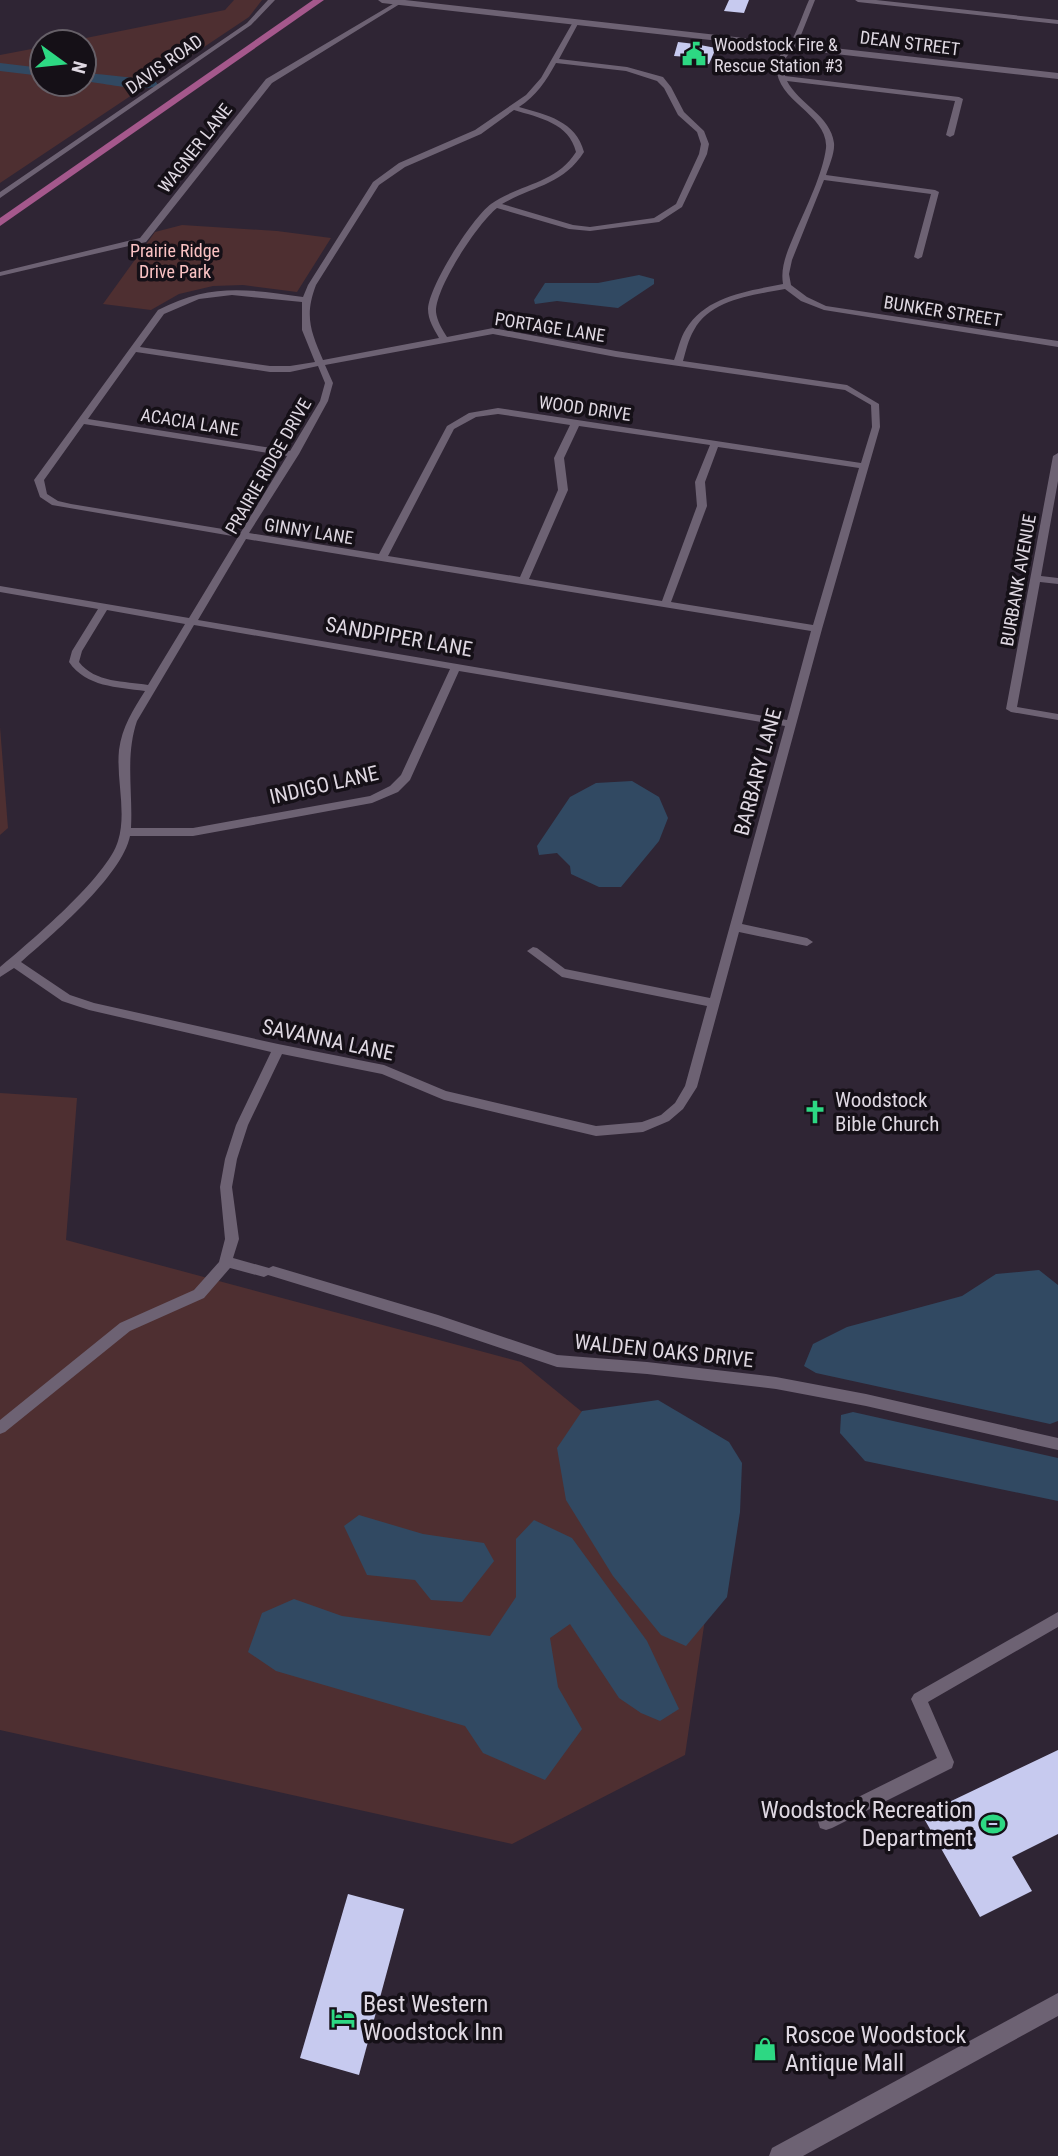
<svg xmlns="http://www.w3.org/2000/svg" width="1058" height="2156" font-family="'Roboto Condensed',sans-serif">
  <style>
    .green { fill: #4e2f31 }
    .water { fill: #314962 }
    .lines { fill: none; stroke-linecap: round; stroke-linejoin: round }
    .river { fill: #314962; fill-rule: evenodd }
    .building { fill: #c7caef }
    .street { fill: #6d6273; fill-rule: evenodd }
    .secondary { fill: #6d6273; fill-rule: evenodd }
    .primary { fill: #a5588c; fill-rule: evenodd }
    .labels { text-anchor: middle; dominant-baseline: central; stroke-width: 7; stroke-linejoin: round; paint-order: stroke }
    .far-street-label { font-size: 18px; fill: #dfd8e2; stroke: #151017 }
    .far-poi-label { font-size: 18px; fill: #dfd8e2; stroke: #151017; text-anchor: start }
    .far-park-label { font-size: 18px; fill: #fac2c3; stroke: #151017 }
    .street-label { font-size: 21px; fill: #dfd8e2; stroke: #151017 }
    .poi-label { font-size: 21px; fill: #dfd8e2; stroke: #151017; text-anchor: start }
    .near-poi-label { font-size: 24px; fill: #dfd8e2; stroke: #151017; text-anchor: start }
  </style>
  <rect width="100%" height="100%" fill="#2f2534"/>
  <g class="green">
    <path d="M234,0H262L249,17L0,183V55L42,47V84H84V42H66L225,10Z"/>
    <path d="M182,225L277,231L331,238L297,292L243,285L213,286L179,294L151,310L103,304L155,232Z"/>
    <path d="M0,727L8,828L0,835Z"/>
    <path d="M0,1093L77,1098L66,1240L521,1362L719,1524L685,1755L512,1844L0,1730Z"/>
  </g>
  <g class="water">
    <path d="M639,275L654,279V284L618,308L557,301L535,304L534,300L545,283H598Z"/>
    <path d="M632,781L659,797L668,818L659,841L621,887H599L571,874L570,866L557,853L539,855L537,846L570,797L596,783Z"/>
    <path d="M1039,1270L1058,1285V1421L1050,1424L816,1373L804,1366L813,1344L847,1327L962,1296L996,1274Z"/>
    <path d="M658,1400L729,1442L742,1463L740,1512L727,1597L686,1646L661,1635L613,1576L566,1500L557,1448L582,1411Z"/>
    <path d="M853,1412L1058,1458V1501L865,1461L840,1433L841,1415Z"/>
    <path d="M359,1515L423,1534L484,1543L494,1561L462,1602L431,1600L415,1580L367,1575L344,1526Z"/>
    <path d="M534,1520L572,1538L647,1641L679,1709L660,1721L641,1713L619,1698L570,1624L550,1638L558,1687L582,1729L545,1780L483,1753L465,1726L276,1671L248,1652L262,1613L294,1599L342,1616L490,1636L516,1597V1539Z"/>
  </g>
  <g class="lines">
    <g class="river">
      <path d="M0,63L42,68V76L0,71Z"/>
      <path d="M84,73C109,75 133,77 156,82L158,85C148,93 101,83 84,81Z"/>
    </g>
  </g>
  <g class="building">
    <path d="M729,0H749L744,13L724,11Z"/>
    <path d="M678,42L695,44L716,48L709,64L686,62L688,57L674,56Z"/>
    <path d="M1058,1750V1834L1012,1857L1032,1891L980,1917L922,1815Z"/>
    <path d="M348,1894L404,1909L359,2075L300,2058Z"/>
  </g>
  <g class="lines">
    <g class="street">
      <path d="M268,0H275L251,25L0,198V192L247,23Z"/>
      <path d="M809,0H815L799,40L785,59V76L959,97L963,99L954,135L950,137L946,135L955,101L787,81C798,103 831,116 834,143C835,153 829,166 826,175L935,190L939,192L922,257L918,259L914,257L931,194L824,180L792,260L789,274L791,285L807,297L826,306L1058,341V347L824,310L801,301L785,289C754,295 711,299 694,330C688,340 686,351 683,361L847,385L879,404L880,427L822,629L742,924L807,938L813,942L807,946L739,932L697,1087L683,1109L669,1121L643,1132L596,1136L444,1100L382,1074L282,1054L248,1125L237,1159L232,1187L239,1239L233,1258L269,1268L273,1266L438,1315L557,1355L647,1362L776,1377L866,1394L1058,1438V1450L866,1406L776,1389L647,1374L557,1367L438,1327L268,1275L264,1277L230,1268L204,1298L130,1331L5,1432L0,1434V1420L120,1323L194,1290L219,1262L225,1239L220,1187L225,1159L236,1125L271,1052L89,1010L62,1001L14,968L0,977V967C29,943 108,876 118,841C127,812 116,780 119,750C122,727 133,710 145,691C117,687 86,687 69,662L72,651L98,609L0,592V586L189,618L238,537L52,505L40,497L34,480L158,310C210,283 247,289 303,297L308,285L373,182L399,163L475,130L526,95L541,78L573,22L576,20L579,22L559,59L627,67L663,77L671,87L684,112L704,131L709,144L707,154L682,207L659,222L590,231L569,229L497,208C478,223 435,288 436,312C437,321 442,329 447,337L493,328L616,351L674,360C678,350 680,338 686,329C706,296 748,291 783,284C780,266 788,250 795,233C806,208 823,173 826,148C829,113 771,100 777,62C779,53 788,48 792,40C799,27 803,13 809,0ZM556,63L626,71L657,81L664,88L678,115L697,132L701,144L699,154L676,204L654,218L590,227L573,225L502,204C533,186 563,185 584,152C576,121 547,115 519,107C536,96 546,81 556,63ZM514,110C540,118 569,123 576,152C556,184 519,184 491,204C472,218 429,286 428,309C428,320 434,329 439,338L323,360C311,332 304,316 316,285L379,185L405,167L481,134ZM232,295L302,302V330L315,362L290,366H270L140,347L164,314L199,299ZM493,334L616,357L845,390L871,405L872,427L861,463L498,408L469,413L447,426L379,554L249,533L299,454L328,401L333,383L325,365ZM136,352L270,372H290L318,366L325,383L320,401L290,451L88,419ZM498,414L570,425L554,458L558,490L520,577L388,556L454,429L476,417ZM84,424L287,456L241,532L71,504L58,501L47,494L44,480ZM579,426L710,445L695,482L697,506L662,601L529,579L568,490L564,458ZM718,447L859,468L813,625L671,602L707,506L705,482ZM246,539L811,631L787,720L198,620ZM107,610L185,624L148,685C125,681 95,683 79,662L82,651ZM194,625L450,669L401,775L390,786L370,796L193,828H131C133,792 125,756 137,721ZM459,671L785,726L710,998L565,969L537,948L533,947L527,951L562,977L707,1006L685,1086L675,1103L661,1115L642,1122L596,1126L446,1091L384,1065L278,1044L94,1003L70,995L21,962C52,935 122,876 130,836H193L372,803L398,792L410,780Z"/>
      <path d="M855,0H876L1058,20V24L858,2Z"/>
      <path d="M398,1L403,2L272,83L146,242L0,276V272L140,238L266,79Z"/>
      <path d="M1058,453V481L1041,576L1058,578V584L1040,582L1017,707L1058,714V720L1011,712L1006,709L1053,456Z"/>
      <path d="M1058,1612V1627L928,1702L954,1762L952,1768L832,1828L826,1830L820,1828L818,1822L820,1816L937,1758L911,1699L914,1694Z"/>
    </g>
    <g class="secondary">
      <path d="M378,0H405L1058,73V79L382,3Z"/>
      <path d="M1058,1993V2016L803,2156H769L772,2148Z"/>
    </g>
    <path class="primary" d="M313,0H324L0,226V218Z"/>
  </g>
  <defs>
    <g id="civic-bare" transform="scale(1.89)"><path d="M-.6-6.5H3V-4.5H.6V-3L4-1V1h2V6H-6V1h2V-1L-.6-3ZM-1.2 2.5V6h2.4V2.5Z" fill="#2dd883" stroke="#151017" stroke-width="2.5" paint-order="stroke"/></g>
    <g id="church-bare" transform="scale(1.89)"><path d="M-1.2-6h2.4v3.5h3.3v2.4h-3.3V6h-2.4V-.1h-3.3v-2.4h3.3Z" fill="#2dd883" stroke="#151017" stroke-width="2.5" paint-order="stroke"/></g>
    <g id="stadium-bare" transform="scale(1.89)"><path d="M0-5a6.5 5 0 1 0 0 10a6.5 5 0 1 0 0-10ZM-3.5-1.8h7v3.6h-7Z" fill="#2dd883" stroke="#151017" stroke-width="2.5" paint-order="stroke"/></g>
    <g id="hotel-bare" transform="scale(1.89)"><path d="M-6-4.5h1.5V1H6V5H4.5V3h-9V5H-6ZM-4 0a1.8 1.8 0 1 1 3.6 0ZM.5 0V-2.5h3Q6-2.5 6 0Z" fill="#2dd883" stroke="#151017" stroke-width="2.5" paint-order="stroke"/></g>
    <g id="shop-bare" transform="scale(1.89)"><path d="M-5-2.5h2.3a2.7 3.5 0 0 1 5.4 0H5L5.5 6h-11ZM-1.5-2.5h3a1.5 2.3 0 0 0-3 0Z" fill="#2dd883" stroke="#151017" stroke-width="2.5" paint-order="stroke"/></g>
  </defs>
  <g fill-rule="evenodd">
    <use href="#civic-bare" x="694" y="54"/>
    <use href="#church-bare" x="815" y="1112"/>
    <use href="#stadium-bare" x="993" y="1824"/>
    <use href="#hotel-bare" x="343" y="2018"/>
    <use href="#shop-bare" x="765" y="2049"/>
  </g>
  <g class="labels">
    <g class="far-street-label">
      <text transform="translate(910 43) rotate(7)">DEAN STREET</text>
      <text transform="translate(164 64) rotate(-35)">DAVIS ROAD</text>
      <text transform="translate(195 148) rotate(-52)">WAGNER LANE</text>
      <text transform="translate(943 311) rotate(9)">BUNKER STREET</text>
      <text transform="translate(550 327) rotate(9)">PORTAGE LANE</text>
      <text transform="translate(585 408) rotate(8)">WOOD DRIVE</text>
      <text transform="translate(190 422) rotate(9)">ACACIA LANE</text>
      <text transform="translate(268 466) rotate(-60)">PRAIRIE RIDGE DRIVE</text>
      <text transform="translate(309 531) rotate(9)">GINNY LANE</text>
      <text transform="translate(1018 580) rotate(-80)">BURBANK AVENUE</text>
    </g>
    <g class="far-poi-label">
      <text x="714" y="44">Woodstock Fire &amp;<tspan x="714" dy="21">Rescue Station #3</tspan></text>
    </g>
    <g class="far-park-label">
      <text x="175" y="250">Prairie Ridge<tspan x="175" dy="21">Drive Park</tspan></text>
    </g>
    <g class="street-label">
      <text transform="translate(399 637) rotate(10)">SANDPIPER LANE</text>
      <text transform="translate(758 772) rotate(-75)">BARBARY LANE</text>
      <text transform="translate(324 785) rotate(-13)">INDIGO LANE</text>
      <text transform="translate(328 1040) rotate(12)">SAVANNA LANE</text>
      <text transform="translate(664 1351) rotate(6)">WALDEN OAKS DRIVE</text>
    </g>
    <g class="poi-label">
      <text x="835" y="1100">Woodstock<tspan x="835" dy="24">Bible Church</tspan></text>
    </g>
    <g class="near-poi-label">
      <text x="973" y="1810" text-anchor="end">Woodstock Recreation<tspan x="973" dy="28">Department</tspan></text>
      <text x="363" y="2004">Best Western<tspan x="363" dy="28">Woodstock Inn</tspan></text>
      <text x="785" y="2035">Roscoe Woodstock<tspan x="785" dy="28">Antique Mall</tspan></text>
    </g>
  </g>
  <g transform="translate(63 63) rotate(105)"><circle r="33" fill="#151017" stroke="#666068" stroke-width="2"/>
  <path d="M0-5L12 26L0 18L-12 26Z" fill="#2dd883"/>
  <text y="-10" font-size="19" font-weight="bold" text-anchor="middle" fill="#dfd8e2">N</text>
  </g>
</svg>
